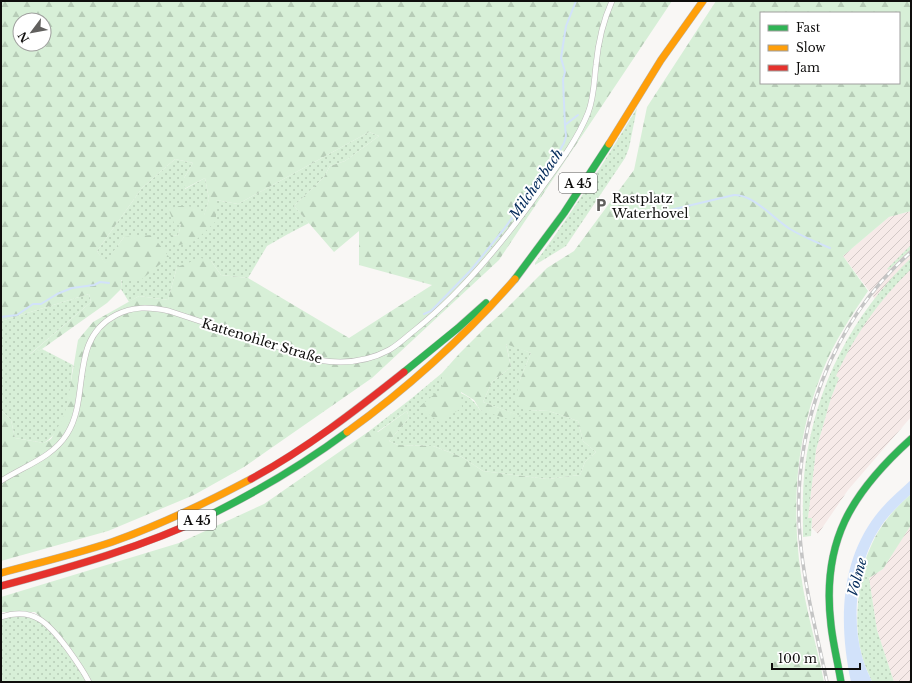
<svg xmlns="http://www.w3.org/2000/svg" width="912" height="683" font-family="'Libre Baskerville',serif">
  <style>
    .industrial { fill: url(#industrial-furrows) }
    .grass { fill: url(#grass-dots) }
    .forest { fill: url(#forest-firs); fill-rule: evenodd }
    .water { fill: #d2e2fa }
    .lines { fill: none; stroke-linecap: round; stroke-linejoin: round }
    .stream { stroke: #d2e2fa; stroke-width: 2 }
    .street-casing { stroke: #b9b7b6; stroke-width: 6 }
    .fast-casing { stroke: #b9b7b6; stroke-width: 8 }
    .slow-casing { stroke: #b9b7b6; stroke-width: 8 }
    .jam-casing { stroke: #b9b7b6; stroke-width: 8 }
    .street { stroke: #fefefe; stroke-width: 5 }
    .fast { stroke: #30b455; stroke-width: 7 }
    .slow { stroke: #ff9f0a; stroke-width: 7 }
    .jam { stroke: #e5322d; stroke-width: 7 }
    .rail-casing { stroke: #c5c5c5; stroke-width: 3.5 }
    .rail { stroke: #fff; stroke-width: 2; stroke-dasharray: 6; stroke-linecap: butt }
    .labels { text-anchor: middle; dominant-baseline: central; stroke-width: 4; stroke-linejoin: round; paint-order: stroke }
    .shield { fill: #fff; stroke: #575656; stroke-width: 1 }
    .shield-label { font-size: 12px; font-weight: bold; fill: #0f0e0d }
    .poi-label { font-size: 13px; fill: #0f0e0d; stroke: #fff; text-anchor: start }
    .street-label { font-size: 13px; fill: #0f0e0d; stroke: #fff }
    .water-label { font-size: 14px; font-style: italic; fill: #032a5a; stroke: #fff }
  </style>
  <defs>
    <pattern id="industrial-furrows" width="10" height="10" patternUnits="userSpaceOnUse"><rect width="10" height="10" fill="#f6eae8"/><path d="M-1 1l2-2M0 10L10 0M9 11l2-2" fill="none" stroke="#d2c8c6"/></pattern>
    <pattern id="grass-dots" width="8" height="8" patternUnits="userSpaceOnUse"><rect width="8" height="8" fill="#d7efd7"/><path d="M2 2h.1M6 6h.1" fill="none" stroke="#b7ccb7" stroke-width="1.8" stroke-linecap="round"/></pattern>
    <pattern id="forest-firs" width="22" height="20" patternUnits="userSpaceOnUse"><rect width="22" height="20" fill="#d7efd7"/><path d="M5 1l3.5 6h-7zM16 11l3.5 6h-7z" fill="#b7ccb7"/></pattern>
  </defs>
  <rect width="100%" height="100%" fill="#f9f7f5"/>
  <g class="industrial">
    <path d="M911,211V417L848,490L818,534L812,528V518H808L816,450L831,398L839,378L835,376L848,350L864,323L879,304L843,256L889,217Z"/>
    <path d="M910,525L911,682H894L877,630L869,578L883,569Z"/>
  </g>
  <g class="grass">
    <path d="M637,108L629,148L625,158L566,246L535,265V263C572,213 605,161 637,108Z"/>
    <path d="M369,132L379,136L345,161L330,166L324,177L294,206L309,223L288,234L267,246L248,278L221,275L211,261L177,267L168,300L139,296L129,302L121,289L124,237L105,264L97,251L142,188L175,159L193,163L184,178L185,189L205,178L209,199L204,216L181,224L178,236L171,235L195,241L216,200L238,204Z"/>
    <path d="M911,245V249L889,270L887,269Z"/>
    <path d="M911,258V269C879,301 855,334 836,376L839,378L831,398L816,450L808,518H812L811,536L803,537C803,514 802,490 805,467C816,385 852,315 911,258Z"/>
    <path d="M89,294L91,302L29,355L42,349L73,365C69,391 70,427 44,443L15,438L11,420L1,410V321Z"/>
    <path d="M506,343L531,353L519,382L529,410L549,411L578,421L583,441L596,452L585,462L580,475L547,479L483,471L462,457L433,446L398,445L389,441L409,418L407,411L377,432H368L412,398L442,373V388C460,392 470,394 480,410L520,416L483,402L492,382L511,367Z"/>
    <path d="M861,573L869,578L877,630L894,682H872C869,673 864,665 862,656C854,629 858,601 861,573Z"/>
    <path d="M24,613L51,628L89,682H1V617Z"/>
  </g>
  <g class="forest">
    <path d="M1,1H672L499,260L372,378L244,467L194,495L108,531L1,561V410L11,420L15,438L44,443L51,439L63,418L67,405L78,340L93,322L139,296L168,300L177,267L201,258L211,261L221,275L248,278L349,338L432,285L359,265V231L334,252L294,206L324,177L330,166L345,161L379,136L369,132L238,204L216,200V221L195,241L176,246L170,235L178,236L181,224L174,223L168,208L180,206L196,207L204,215L209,199L205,178L184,189V178L193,163L175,159L142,188L97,251L105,263L124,237L152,235L169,257L142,279L121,280V289L107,303L42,349L27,357L91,302L89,294L1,321ZM20,20H44V44H20Z"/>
    <path d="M716,1H911V211L889,217L843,256L868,291C851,316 834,342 823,370C796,435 791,506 801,575C806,611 817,646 824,682H90L82,667L60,635L35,612H1V597L179,543L264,504L368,432H378L407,411L409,418L389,441L398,445L433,446L462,457L483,471L547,479L580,475L585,462L596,452L583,441L578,421L549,411L529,410L515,404L519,382L531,353L506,344L511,367L492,382L483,402L521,416L508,419L480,410L474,400L461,392L462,408L439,422L419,407L442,388V373L459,354L486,327L504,311L547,268L574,251L634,170L647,107ZM761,13H899V83H761Z"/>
    <path d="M911,494V525L883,569L869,578L861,573C873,536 882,520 911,494Z"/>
  </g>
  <path class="water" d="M911,480V494C899,505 886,517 878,531C857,564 851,619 862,656C864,665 869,674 872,682H851C839,625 839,563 876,515C886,502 899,491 911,480Z"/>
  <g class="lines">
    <g class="stream">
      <path d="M565,125L578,115"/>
      <path d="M662,212L734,195C753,194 774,219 790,229C803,237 816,242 830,248"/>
      <path d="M424,314L431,311L471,270L504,229L555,159L564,143L566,136L565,126L563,80L565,72L561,58L566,26L576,1"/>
      <path d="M1,317L17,315L33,304H41L57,294L72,288L94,285L100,282L109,283"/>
    </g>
    <g class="street-casing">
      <g id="street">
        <path d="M1,481C24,466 52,458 67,434C91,396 68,340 116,315C133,306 150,307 169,311L318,360C342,364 367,362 389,350C398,345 406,337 415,330C466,289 508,236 545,183C561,161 578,138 588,113C594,98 594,82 596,65C598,44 603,21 612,1"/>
        <path d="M1,617C34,606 49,624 67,648C75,659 83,670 89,682"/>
      </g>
    </g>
    <g class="fast-casing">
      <g id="fast">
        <path d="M515,279L564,213L609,144"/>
        <path d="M404,372L458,328L486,303"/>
        <path d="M210,515C258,491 304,464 347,432"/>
        <path d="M841,682C838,663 833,644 831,625C821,542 851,493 911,439"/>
      </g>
    </g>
    <g class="slow-casing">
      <g id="slow">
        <path d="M609,144L661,60L703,1"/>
        <path d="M347,432C409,387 465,336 515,279"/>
        <path d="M1,573C38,563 76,554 112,542C160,525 206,503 251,479"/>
      </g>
    </g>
    <g class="jam-casing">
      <g id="jam">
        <path d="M251,479C306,449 355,411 404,372"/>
        <path d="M1,586C72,567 143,547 210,515"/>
      </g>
    </g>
    <use href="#street" class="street"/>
    <use href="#fast" class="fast"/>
    <use href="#slow" class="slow"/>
    <use href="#jam" class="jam"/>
    <g class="rail-casing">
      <path id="rail" d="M827,682C817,634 804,586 800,537C791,431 831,322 911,252"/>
    </g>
    <use href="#rail" class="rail"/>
  </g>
  <defs>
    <g id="parking-bare" transform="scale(1.08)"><path d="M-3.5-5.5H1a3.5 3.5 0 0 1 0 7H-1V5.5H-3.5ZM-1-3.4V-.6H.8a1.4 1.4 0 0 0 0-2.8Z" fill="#61605e" stroke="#fff" stroke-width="2.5" paint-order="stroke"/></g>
  </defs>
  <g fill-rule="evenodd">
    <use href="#parking-bare" x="601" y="205"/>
  </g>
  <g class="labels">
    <g class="shield">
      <rect x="559" y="173" width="38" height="20" rx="3"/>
      <rect x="178" y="510" width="38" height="20" rx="3"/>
    </g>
    <g class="shield-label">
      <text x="578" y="183">A 45</text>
      <text x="197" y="520">A 45</text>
    </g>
    <g class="poi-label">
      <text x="612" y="198">Rastplatz<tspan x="612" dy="15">Waterhövel</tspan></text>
    </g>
    <g class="street-label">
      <text transform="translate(262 341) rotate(17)">Kattenohler Straße</text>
    </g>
    <g class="water-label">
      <text transform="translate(536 184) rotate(-55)">Milchenbach</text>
      <text transform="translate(857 577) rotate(-75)">Volme</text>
    </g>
  </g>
  <rect width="912" height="683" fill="none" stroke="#0f0e0d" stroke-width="4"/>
  <rect x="760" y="12" width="140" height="72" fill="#ffffff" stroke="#9f9f9e"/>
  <rect x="768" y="25" width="20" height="6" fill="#30b455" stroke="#9f9f9e"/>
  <text x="796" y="32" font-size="12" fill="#0f0e0d">Fast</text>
  <rect x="768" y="45" width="20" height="6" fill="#ff9f0a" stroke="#9f9f9e"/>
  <text x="796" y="52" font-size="12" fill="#0f0e0d">Slow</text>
  <rect x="768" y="65" width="20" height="6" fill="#e5322d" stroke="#9f9f9e"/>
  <text x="796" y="72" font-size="12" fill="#0f0e0d">Jam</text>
  <g transform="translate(32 32) rotate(238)"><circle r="19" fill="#ffffff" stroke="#9f9f9e"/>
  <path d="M0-3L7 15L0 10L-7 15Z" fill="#61605e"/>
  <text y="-6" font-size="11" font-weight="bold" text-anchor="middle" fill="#0f0e0d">N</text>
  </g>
  <path d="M772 663v6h88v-6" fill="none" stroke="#0f0e0d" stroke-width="2"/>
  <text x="778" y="663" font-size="12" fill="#0f0e0d" stroke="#ffffff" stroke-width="3" paint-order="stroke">100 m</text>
</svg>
